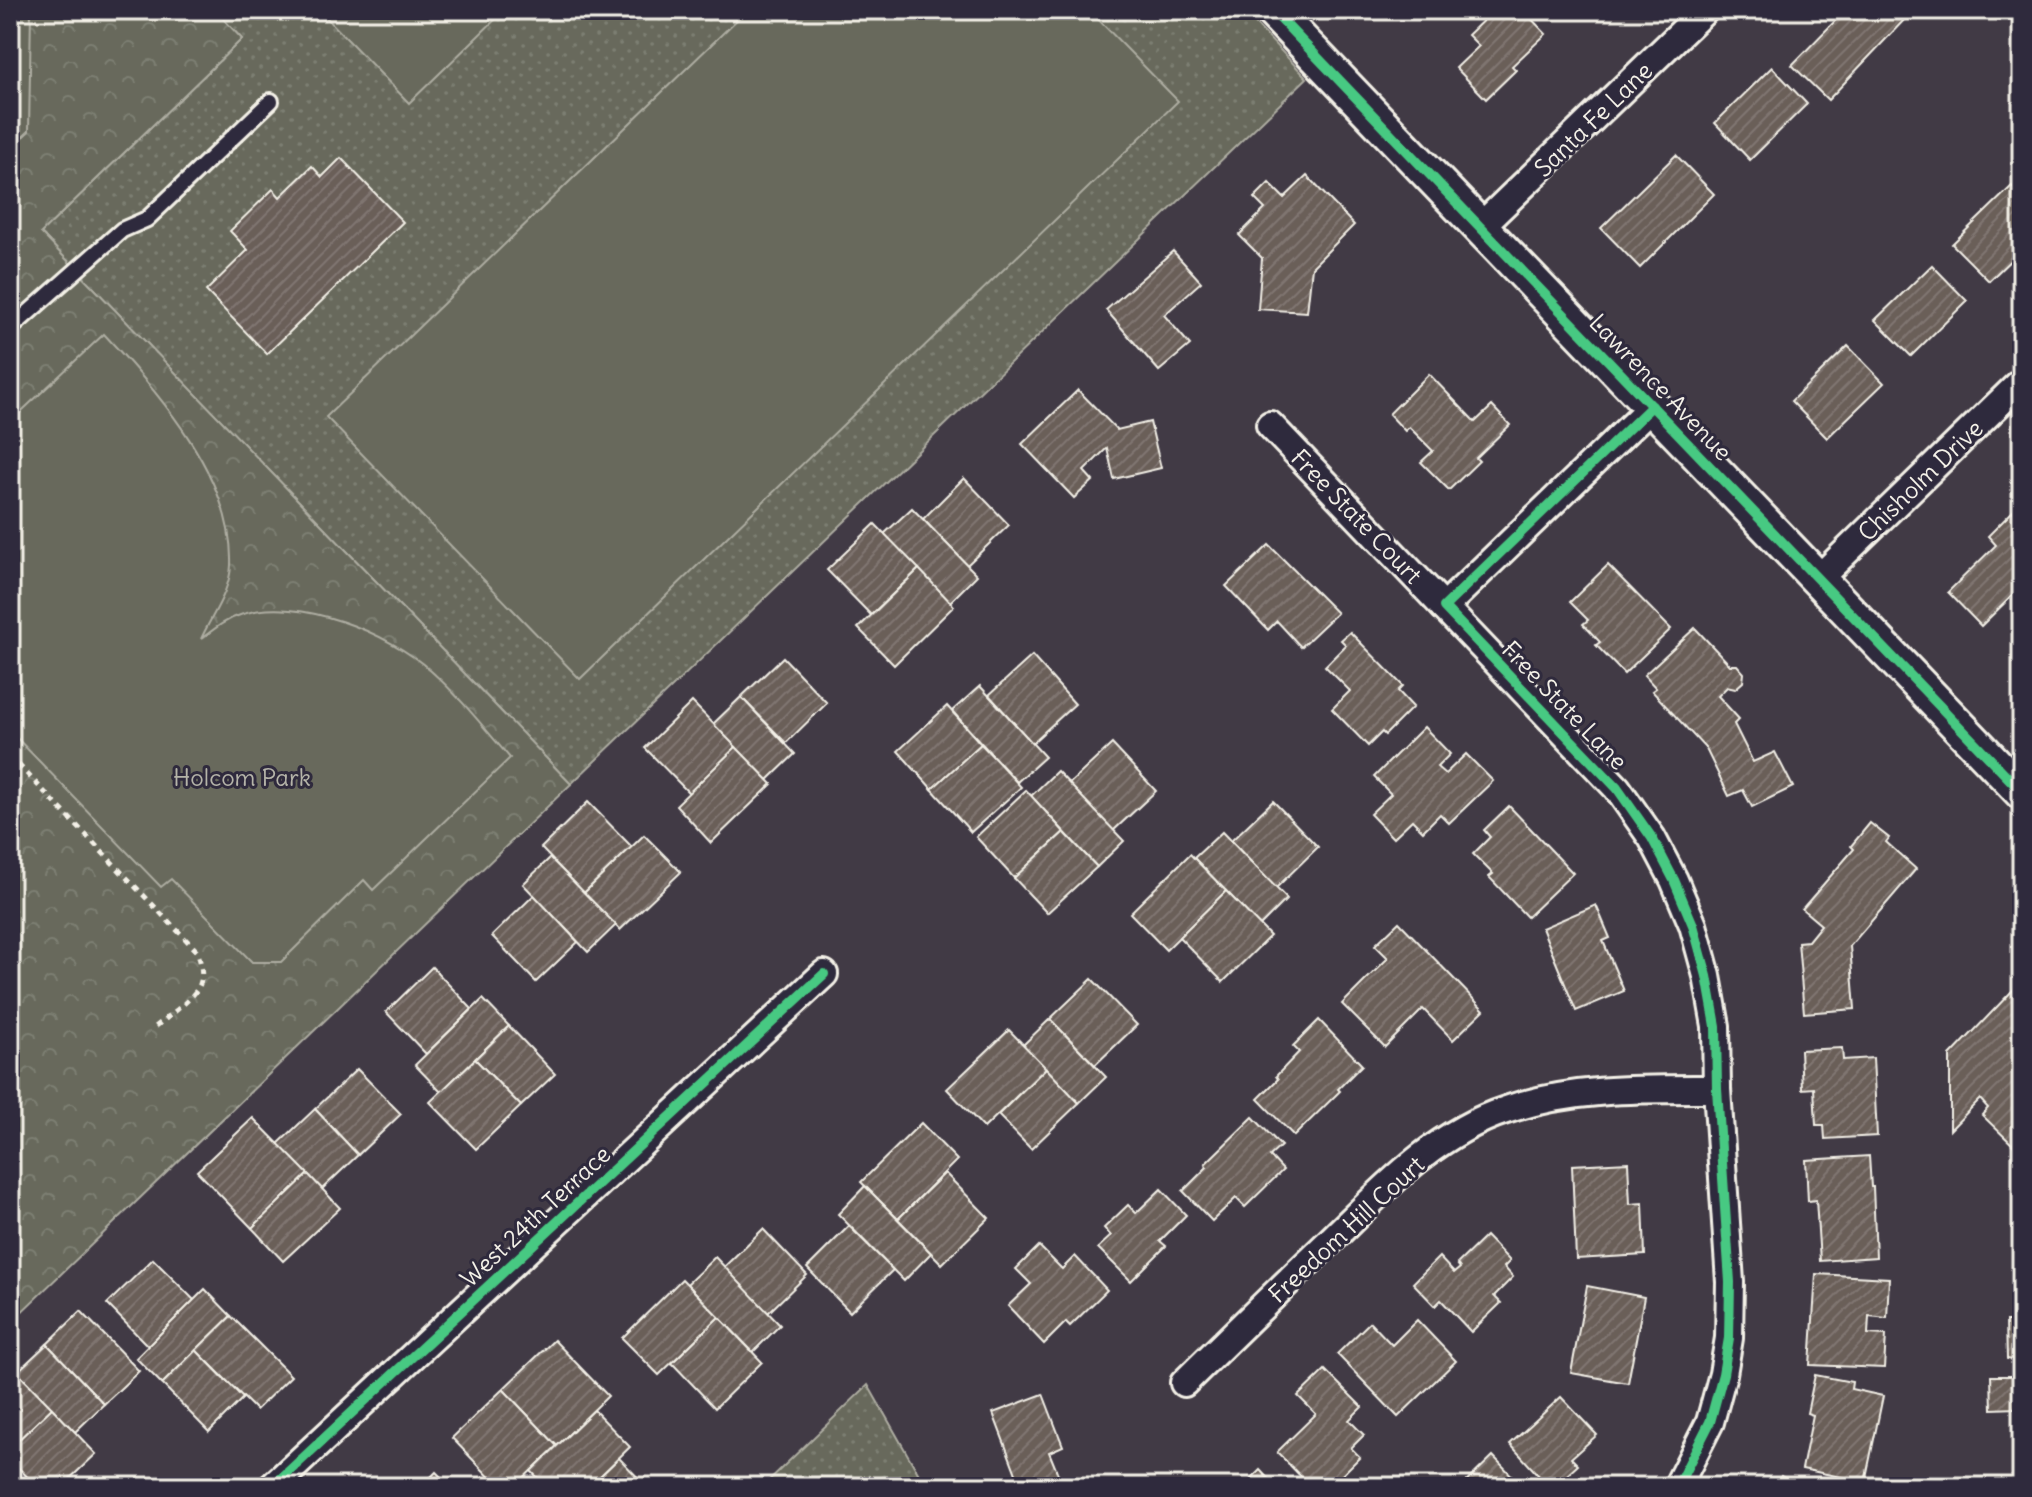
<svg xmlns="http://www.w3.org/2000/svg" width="2032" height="1497" font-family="Delius,sans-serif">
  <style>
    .grass { fill: url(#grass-dots); stroke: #aeada2; stroke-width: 2 }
    .park { fill: url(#park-crowns); stroke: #aeada2; stroke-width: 2 }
    .pitch { fill: #67695b; stroke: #aeada2; stroke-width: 2 }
    .building { fill: url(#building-hatch); stroke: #f4f1e8; stroke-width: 2 }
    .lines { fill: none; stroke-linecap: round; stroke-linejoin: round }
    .service-casing { stroke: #f4f1e8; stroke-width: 20 }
    .minor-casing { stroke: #f4f1e8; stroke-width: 32 }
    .tertiary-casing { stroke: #f4f1e8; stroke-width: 40 }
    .path { stroke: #f4f1e8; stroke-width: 5; stroke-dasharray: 6 6; stroke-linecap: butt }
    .service { stroke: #2f2a3d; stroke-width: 14 }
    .minor { stroke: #2f2a3d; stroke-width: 26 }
    .tertiary { stroke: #2f2a3d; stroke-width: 34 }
    .cycleway-casing { stroke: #2f2a3d; stroke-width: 15 }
    .cycleway { stroke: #46c982; stroke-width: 10 }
    .labels { text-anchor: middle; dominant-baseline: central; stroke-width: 6; stroke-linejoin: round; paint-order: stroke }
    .street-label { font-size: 24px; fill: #f4f1e8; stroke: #2f2a3d }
    .park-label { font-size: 24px; fill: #b5b4a9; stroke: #2f2a3d }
  </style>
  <defs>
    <pattern id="grass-dots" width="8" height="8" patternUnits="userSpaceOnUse" patternTransform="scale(2)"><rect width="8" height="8" fill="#67695b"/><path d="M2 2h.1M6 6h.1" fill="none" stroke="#7d7f73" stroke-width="1.8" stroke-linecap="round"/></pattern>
    <pattern id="park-crowns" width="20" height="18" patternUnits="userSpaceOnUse" patternTransform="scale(2)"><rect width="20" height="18" fill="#67695b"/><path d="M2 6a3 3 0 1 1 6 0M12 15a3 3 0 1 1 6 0" fill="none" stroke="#7d7f73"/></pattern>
    <pattern id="building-hatch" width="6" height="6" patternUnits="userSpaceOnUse" patternTransform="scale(2)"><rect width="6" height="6" fill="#6a5e59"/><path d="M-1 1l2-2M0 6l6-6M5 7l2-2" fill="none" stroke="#807671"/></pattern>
  </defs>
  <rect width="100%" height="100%" fill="#413a45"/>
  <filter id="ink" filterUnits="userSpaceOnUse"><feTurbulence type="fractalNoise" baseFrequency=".0125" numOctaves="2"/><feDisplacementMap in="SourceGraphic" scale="16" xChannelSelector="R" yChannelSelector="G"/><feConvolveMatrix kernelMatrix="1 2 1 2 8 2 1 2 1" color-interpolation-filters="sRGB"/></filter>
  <g filter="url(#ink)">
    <g class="grass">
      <path d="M215,10H1242L1307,78L571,784L41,233L242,39Z"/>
      <path d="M868,1385L926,1487H762Z"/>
    </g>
    <path class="park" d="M10,10H215L242,39L41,233L571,784L10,1323Z"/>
    <g class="pitch">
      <path d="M10,10H31L29,131L10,149Z"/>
      <path d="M319,10H505L409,103Z"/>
      <path d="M747,10H1089L1178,101L580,679L326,417Z"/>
      <path d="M104,334C159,393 234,479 231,565C230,592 211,616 201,639C214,629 226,619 243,614C298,596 390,633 431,671C460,697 485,729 510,758L373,890L364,880L281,962H252L171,879L161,887L10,731V422Z"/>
    </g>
    <g class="building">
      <path d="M1494,10H1523L1546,34L1512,66L1516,70L1486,99L1456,68L1479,46L1468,35Z"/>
      <path d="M1833,10H1898L1906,18L1828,100L1792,65L1839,17Z"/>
      <path d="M1772,67L1807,104L1750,160L1715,123Z"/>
      <path d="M1676,155L1714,194L1640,268L1601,228Z"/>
      <path d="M341,158L403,222L267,354L206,291L248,250L230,231L273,189L280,197L312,166L322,177Z"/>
      <path d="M1307,176L1354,225L1312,267L1307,312L1258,309L1262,258L1239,235L1265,209L1254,198L1269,183L1284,198Z"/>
      <path d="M2012,186L2022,197V249L1989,281L1952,244Z"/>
      <path d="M1173,251L1201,282L1164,315L1190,345L1159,371L1106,310Z"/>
      <path d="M1932,265L1967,301L1911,356L1875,320Z"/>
      <path d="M1848,346L1884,383L1827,438L1791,401Z"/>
      <path d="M1429,374L1475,422L1492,406L1510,425L1476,458L1479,461L1449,490L1421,462L1433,451L1409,427L1405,431L1389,414Z"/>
      <path d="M1078,390L1117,430L1150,422L1161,468L1114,479L1107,448L1084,471L1093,481L1074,498L1022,444Z"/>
      <path d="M964,478L1009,525L967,565L923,519Z"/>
      <path d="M2020,504L2022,506V586L1981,626L1948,592L1996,545L1988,536Z"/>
      <path d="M912,508L977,575L950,602L884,534Z"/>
      <path d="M875,524L919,569L871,615L827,570Z"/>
      <path d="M1269,545L1337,613L1301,647L1277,621L1268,630L1226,586Z"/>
      <path d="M1608,565L1671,629L1624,674L1596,645L1600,642L1583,624L1588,620L1570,602Z"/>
      <path d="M919,569L954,606L894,665L858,628Z"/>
      <path d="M1695,628L1730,665H1737L1744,673L1743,682L1735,689L1727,687L1718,696L1739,719L1734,724L1753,762L1775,752L1793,787L1752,807L1743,790L1729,796L1706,749L1652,691L1656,688L1644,675Z"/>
      <path d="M1350,632L1403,686L1398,691L1413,707L1385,735L1382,732L1368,746L1332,709L1350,691L1325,666L1346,645L1341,640Z"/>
      <path d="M1032,656L1075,704L1032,743L989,695Z"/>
      <path d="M783,657L827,703L786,743L741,697Z"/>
      <path d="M980,686L1045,757L1017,782L952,711Z"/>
      <path d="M741,697L795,754L768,780L713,724Z"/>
      <path d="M692,702L736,747L689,793L645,748Z"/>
      <path d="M947,706L981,744L932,789L898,751Z"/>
      <path d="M1424,727L1450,754L1437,767L1445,774L1466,754L1493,781L1449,823L1440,814L1423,831L1412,820L1393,838L1370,814L1391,794L1374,777Z"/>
      <path d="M981,744L1021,787L971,832L932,789Z"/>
      <path d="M1112,744L1156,791L1113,831L1069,784Z"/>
      <path d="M736,747L772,784L711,843L676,805Z"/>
      <path d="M1057,771L1124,841L1097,867L1031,796Z"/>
      <path d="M1026,790L1064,832L1014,878L976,837Z"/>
      <path d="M1273,801L1318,847L1276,888L1231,841Z"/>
      <path d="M588,802L632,847L584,893L541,848Z"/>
      <path d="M1509,806L1573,873L1527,917L1489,877L1493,874L1473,854L1490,837L1484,830Z"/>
      <path d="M1870,823L1889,838L1886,842L1916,869L1850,946L1855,1009L1804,1013L1798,942L1808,941L1821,925L1802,909L1854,849L1851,846Z"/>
      <path d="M1064,832L1097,867L1047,913L1014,878Z"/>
      <path d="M1222,832L1287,899L1260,926L1194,858Z"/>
      <path d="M644,835L681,872L620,930L584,893Z"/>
      <path d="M1190,854L1226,891L1166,950L1130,913Z"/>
      <path d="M550,858L616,925L588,952L523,884Z"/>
      <path d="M1226,891L1270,936L1223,982L1179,937Z"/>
      <path d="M534,895L578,942L536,982L492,936Z"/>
      <path d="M1596,905L1610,938L1603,941L1624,991L1576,1011L1542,928Z"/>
      <path d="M1399,922L1484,1010L1453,1040L1423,1009L1385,1047L1342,1004L1388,958L1375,945Z"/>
      <path d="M432,967L472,1009L426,1054L386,1012Z"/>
      <path d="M1092,979L1137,1025L1095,1065L1050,1019Z"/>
      <path d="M2014,989L2022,996V1057L2014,1066L2022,1072V1142L2016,1148L1982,1115L1988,1108L1980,1099L1950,1130V1056Z"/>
      <path d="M483,999L509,1026L441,1092L415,1065Z"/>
      <path d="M1050,1019L1106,1077L1079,1103L1023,1045Z"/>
      <path d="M1319,1020L1362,1065L1338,1089L1340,1091L1294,1136L1258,1099L1278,1079L1276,1076L1299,1052L1293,1046Z"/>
      <path d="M509,1026L555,1074L521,1106L475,1059Z"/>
      <path d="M1009,1030L1046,1068L984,1128L947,1089Z"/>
      <path d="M1842,1048L1843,1060L1873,1058L1877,1136L1825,1139L1824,1125H1816L1814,1088L1802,1089L1800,1050Z"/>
      <path d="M475,1059L521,1106L476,1149L430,1102Z"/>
      <path d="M1046,1068L1079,1103L1031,1149L998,1115Z"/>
      <path d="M357,1069L401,1114L358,1155L315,1109Z"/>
      <path d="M315,1109L358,1155L322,1189L278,1144Z"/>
      <path d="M1253,1117L1281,1146L1270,1156L1283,1170L1245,1207L1236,1198L1212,1221L1183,1191L1207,1167L1205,1164Z"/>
      <path d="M253,1118L308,1174L252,1228L197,1171Z"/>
      <path d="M921,1123L957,1160L898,1219L861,1182Z"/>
      <path d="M1869,1156L1871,1187H1873L1876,1257L1820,1261L1816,1200L1808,1201L1806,1160Z"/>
      <path d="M1628,1162L1630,1204L1643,1203L1645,1255L1576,1259L1572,1165Z"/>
      <path d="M945,1173L989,1218L942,1264L898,1219Z"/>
      <path d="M308,1174L340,1208L283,1261L252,1228Z"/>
      <path d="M865,1186L931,1253L904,1281L838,1214Z"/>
      <path d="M1161,1189L1186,1215L1160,1241L1166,1246L1131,1281L1098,1248L1111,1236L1104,1228L1128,1205L1136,1213Z"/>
      <path d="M849,1226L893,1270L850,1312L807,1268Z"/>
      <path d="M763,1229L807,1275L768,1313L724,1267Z"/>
      <path d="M1486,1236L1510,1261L1504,1267L1513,1277L1494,1296L1501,1303L1471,1332L1441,1300L1435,1306L1413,1283L1439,1257L1454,1273L1460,1268L1457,1264Z"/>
      <path d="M1039,1246L1062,1269L1075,1256L1107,1290L1070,1326L1066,1322L1044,1344L1008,1306L1031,1284L1016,1269Z"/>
      <path d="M715,1257L780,1325L753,1352L687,1284Z"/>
      <path d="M153,1259L194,1300L148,1346L107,1304Z"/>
      <path d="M1816,1274L1889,1278L1887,1318L1869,1316L1868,1334L1886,1335L1884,1368L1810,1365Z"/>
      <path d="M682,1279L719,1317L659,1375L622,1338Z"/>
      <path d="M1587,1286L1644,1297L1628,1383L1571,1373Z"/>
      <path d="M205,1289L231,1316L162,1384L136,1358Z"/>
      <path d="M81,1311L139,1371L104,1404L47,1344Z"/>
      <path d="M231,1316L291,1376L256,1410L196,1350Z"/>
      <path d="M719,1317L762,1362L715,1408L672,1363Z"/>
      <path d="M1417,1320L1456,1361L1398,1417L1337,1354L1370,1322L1392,1345Z"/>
      <path d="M2006,1321H2022V1431H2017V1408L1992,1409L1991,1376H2013V1360L2007,1359Z"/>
      <path d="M554,1340L608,1396L557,1446L503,1389Z"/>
      <path d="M47,1344L104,1404L75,1432L17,1372Z"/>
      <path d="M196,1350L243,1398L209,1432L162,1384Z"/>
      <path d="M10,1365L52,1408L10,1448Z"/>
      <path d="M1325,1370L1362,1407L1349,1420L1364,1435L1351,1448L1360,1457L1330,1487H1311L1277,1452L1316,1414L1298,1396Z"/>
      <path d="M1815,1375L1852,1382L1851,1389L1883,1396L1865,1482L1802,1469L1813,1415L1807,1413Z"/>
      <path d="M503,1389L557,1446L514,1487H499L452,1438Z"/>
      <path d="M1043,1394L1063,1446L1049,1452L1062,1484L1055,1487H1021L993,1413Z"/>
      <path d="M1561,1397L1597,1435L1571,1458L1578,1465L1554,1487H1549L1510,1444Z"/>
      <path d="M52,1408L96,1454L61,1487H37L10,1459V1448Z"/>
      <path d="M594,1410L630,1447L589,1487H547L531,1471Z"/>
      <path d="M1493,1456L1523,1487H1461Z"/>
      <path d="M619,1458L647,1487H589Z"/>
      <path d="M1260,1470L1276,1487H1243Z"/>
      <path d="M436,1472L451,1487H421Z"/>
      <path d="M1781,1476L1800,1487H1774Z"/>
    </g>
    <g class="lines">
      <g class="service-casing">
        <path id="service" d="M10,329L122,230L147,219L271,101"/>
      </g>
      <g class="minor-casing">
        <g id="minor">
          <path d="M1480,227L1705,10"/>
          <path d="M1652,406L1444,607L1617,788L1652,838L1674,880L1693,925L1707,976L1716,1026L1717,1089L1730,1282L1729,1338L1723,1374L1710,1422L1677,1487"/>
          <path d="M1270,425L1444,607"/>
          <path d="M1818,579L2022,381"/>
          <path d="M1184,1383C1231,1337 1277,1292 1324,1247C1379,1194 1432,1134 1506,1110C1574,1087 1646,1089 1717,1089"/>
          <path d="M272,1487L824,974"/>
        </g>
      </g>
      <g class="tertiary-casing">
        <path id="tertiary" d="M1272,10L2022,792"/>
      </g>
      <path class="path" d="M10,756L198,952C200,962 204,974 200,984C195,998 166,1018 154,1028"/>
      <use href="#service" class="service"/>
      <use href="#minor" class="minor"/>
      <use href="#tertiary" class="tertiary"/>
      <g class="cycleway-casing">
        <g id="cycleway">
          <path d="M1272,10L2022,792"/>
          <path d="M1652,406L1444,607L1617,788L1652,838L1674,880L1693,925L1707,976L1716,1026L1717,1089L1730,1282L1729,1338L1723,1374L1710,1422L1677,1487"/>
          <path d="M272,1487L824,974"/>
        </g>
      </g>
      <use href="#cycleway" class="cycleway"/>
    </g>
  </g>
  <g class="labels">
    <g class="street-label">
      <text transform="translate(1593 119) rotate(-44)">Santa Fe Lane</text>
      <text transform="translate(1661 387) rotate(46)">Lawrence Avenue</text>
      <text transform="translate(1920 480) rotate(-44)">Chisholm Drive</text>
      <text transform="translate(1357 516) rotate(46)">Free State Court</text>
      <text transform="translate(1565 705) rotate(46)">Free State Lane</text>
      <text transform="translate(535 1216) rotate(-43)">West 24th Terrace</text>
      <text transform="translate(1346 1229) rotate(-43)">Freedom Hill Court</text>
    </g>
    <g class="park-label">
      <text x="242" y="777">Holcom Park</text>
    </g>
  </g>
  <rect width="2032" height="1497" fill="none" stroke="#2f2a3d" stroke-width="40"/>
  <rect x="20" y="20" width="1992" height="1457" fill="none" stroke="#f4f1e8" stroke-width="3" filter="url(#ink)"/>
</svg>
